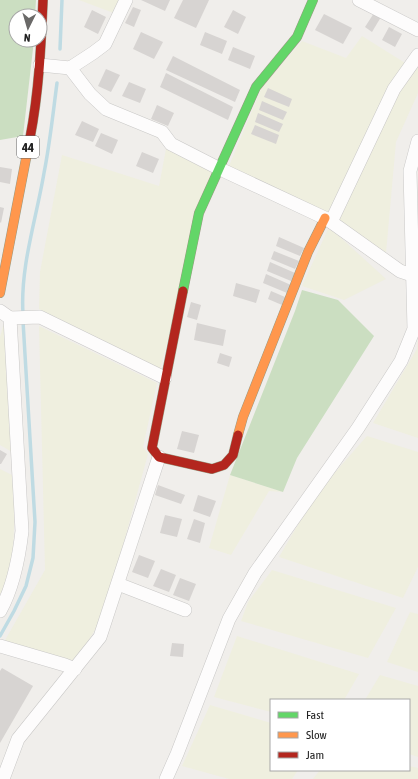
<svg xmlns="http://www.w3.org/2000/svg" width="418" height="779" font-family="'Asap Condensed',sans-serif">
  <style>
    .farmland { fill: #efefdf }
    .forest { fill: #cbdec1 }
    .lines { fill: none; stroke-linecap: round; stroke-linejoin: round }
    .stream { stroke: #bfdbe3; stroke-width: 3.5 }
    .building { fill: #d7d4d2 }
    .street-casing { stroke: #c9c8c7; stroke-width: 14 }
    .fast-casing { stroke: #999a82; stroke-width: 10 }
    .slow-casing { stroke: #999a82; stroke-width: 10 }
    .jam-casing { stroke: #999a82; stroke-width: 10 }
    .street { stroke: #fdfcfc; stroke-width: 13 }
    .fast { stroke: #63d668; stroke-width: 9 }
    .slow { stroke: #ff974d; stroke-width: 9 }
    .jam { stroke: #b3261e; stroke-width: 9 }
    .labels { text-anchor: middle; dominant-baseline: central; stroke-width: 3; stroke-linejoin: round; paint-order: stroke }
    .shield { fill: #fff; stroke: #646464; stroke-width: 1 }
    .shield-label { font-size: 13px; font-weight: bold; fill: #222 }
  </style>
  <rect width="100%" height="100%" fill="#f0eeeb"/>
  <g class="farmland">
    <path d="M79,0H126L119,15Z"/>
    <path d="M362,36L410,66L394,89L327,214L229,166L262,87L302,41L346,58Z"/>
    <path d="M418,65V93L396,142L386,253L338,221L380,119Z"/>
    <path d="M166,149L212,170L160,369L39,309L40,272L62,155L159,186Z"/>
    <path d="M329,227L386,279L344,300L302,286Z"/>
    <path d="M4,323L14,453L0,445V337Z"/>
    <path d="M39,326L157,383L143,447L148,454L104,615L76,661L4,642L45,570Z"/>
    <path d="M418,335V438L373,423L417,349Z"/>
    <path d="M367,436L418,452V567L403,598L279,557L316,494Z"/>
    <path d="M0,469L16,477L13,553L3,595L0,593Z"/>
    <path d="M230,475L283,492L269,491L231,555L209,548Z"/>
    <path d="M272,570L396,608L368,658L241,621L248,602Z"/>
    <path d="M410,612L418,614V672L387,662Z"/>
    <path d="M237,636L359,674L344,700H271V712L214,697Z"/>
    <path d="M380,675L418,686V757L409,754V700H365Z"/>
    <path d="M210,705L271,723V770H298L292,779H229L182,766Z"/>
    <path d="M409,766L418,768V779H313L320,770H409Z"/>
  </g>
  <g class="forest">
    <path d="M0,0H36L35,16H16V40H34L23,136L0,140Z"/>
    <path d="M302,290L338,300L374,336L297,458L283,492L230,475L295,311Z"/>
  </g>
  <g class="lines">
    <g class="stream">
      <path d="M60,49L62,0"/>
      <path d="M23,314C20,267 36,220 44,173C50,143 53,113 57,83"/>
      <path d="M0,636L14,611L26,586L33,558L35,522L23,321"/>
    </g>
  </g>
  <g class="building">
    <path d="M141,0H170L165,11Z"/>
    <path d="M183,0H209L196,28L174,18Z"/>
    <path d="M133,7L141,10L134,27L125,23Z"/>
    <path d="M92,10L106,17L98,34L84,27Z"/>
    <path d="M233,10L246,17L238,34L224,27Z"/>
    <path d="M374,13L381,17L372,32L365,27Z"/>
    <path d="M324,14L352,28L343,44L315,30Z"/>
    <path d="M389,27L402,34L395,47L382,40Z"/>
    <path d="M141,32L163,42L154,59L133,49Z"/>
    <path d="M205,32L227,41L222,54L200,45Z"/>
    <path d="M233,47L255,56L250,69L228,60Z"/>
    <path d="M173,56L240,90L235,102L166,70Z"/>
    <path d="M106,69L120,75L111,92L98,86Z"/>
    <path d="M166,73L233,107L228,120L160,87Z"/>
    <path d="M129,82L146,89L140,103L122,96Z"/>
    <path d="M268,88L292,99L289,107L264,97Z"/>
    <path d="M262,101L287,112L283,120L259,110Z"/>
    <path d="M157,105L174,113L168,126L151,119Z"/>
    <path d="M258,113L283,124L279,132L255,122Z"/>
    <path d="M82,121L99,129L93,142L75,135Z"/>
    <path d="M255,125L279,135L276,144L251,134Z"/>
    <path d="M101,133L118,140L112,154L95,146Z"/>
    <path d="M142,152L159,159L153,173L136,166Z"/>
    <path d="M0,167L12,169L10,184L0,182Z"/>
    <path d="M0,207L4,208L1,223L0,222Z"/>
    <path d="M279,237L304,248L300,256L276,246Z"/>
    <path d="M274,251L299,261L295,269L271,259Z"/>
    <path d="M270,262L295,273L291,281L267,271Z"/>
    <path d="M266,274L291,285L287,293L263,283Z"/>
    <path d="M236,283L260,290L256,303L233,296Z"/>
    <path d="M271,291L285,297L282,305L268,299Z"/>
    <path d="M191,302L201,305L197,320L187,317Z"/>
    <path d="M197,323L226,330L223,346L194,340Z"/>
    <path d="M220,353L232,357L229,367L217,363Z"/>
    <path d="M182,431L199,435L194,453L177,449Z"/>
    <path d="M0,450L7,454L1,464H0Z"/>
    <path d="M158,485L185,495L181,504L155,495Z"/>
    <path d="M198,495L216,501L210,517L193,511Z"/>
    <path d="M165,515L182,519L177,537L160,533Z"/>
    <path d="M194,519L205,523L200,543L187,539Z"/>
    <path d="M139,555L155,561L148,578L132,572Z"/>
    <path d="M161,569L176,575L169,592L153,586Z"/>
    <path d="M180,578L196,584L189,601L173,595Z"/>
    <path d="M172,643L184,644L183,657L170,656Z"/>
    <path d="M2,668L33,686L0,743V671Z"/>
  </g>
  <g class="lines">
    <g class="street-casing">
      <g id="street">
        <path d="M359,0L418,30"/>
        <path d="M40,65L70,68L93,53L105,44L126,0"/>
        <path d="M70,68L90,94L106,109L162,132L171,144L218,168L327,219L400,271L418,277"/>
        <path d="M331,222L394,89L418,55"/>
        <path d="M0,311L10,318L22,531C19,557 13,588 0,611"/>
        <path d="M10,318L40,317L165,378"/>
        <path d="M118,584L185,610"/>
        <path d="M0,646L65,665L75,669"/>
        <path d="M3,779L18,739L100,637L159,457"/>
        <path d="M166,779L177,754L229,619L255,573L358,428L401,361L414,329L410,171L418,141"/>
      </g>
    </g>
    <g class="fast-casing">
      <path id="fast" d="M183,291L199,213L256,87L297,37L313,0"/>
    </g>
    <g class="slow-casing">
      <g id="slow">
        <path d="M0,293L30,138"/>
        <path d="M238,435L243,417L308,252L325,218"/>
      </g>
    </g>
    <g class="jam-casing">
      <g id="jam">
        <path d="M30,138C39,92 41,46 43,0"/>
        <path d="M183,291L152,448L159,457L212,469L224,465L233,455L238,435"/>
      </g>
    </g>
    <use href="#street" class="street"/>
    <use href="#fast" class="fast"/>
    <use href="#slow" class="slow"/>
    <use href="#jam" class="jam"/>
  </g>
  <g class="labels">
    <rect class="shield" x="17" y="136" width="22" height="22" rx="3"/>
    <g class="shield-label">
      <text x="28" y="147">44</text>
    </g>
  </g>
  <rect x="270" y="699" width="140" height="72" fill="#ffffff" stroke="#a7a7a7"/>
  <rect x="278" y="712" width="20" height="6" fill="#63d668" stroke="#a7a7a7"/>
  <text x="306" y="719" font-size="12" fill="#222222">Fast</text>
  <rect x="278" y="732" width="20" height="6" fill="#ff974d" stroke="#a7a7a7"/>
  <text x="306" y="739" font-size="12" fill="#222222">Slow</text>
  <rect x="278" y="752" width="20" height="6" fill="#b3261e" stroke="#a7a7a7"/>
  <text x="306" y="759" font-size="12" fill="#222222">Jam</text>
  <g transform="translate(28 28) rotate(185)"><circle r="19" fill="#ffffff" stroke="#a7a7a7"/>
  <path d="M0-3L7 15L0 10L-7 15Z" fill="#6a6968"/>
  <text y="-6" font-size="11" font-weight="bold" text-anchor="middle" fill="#222222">N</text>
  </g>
</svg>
